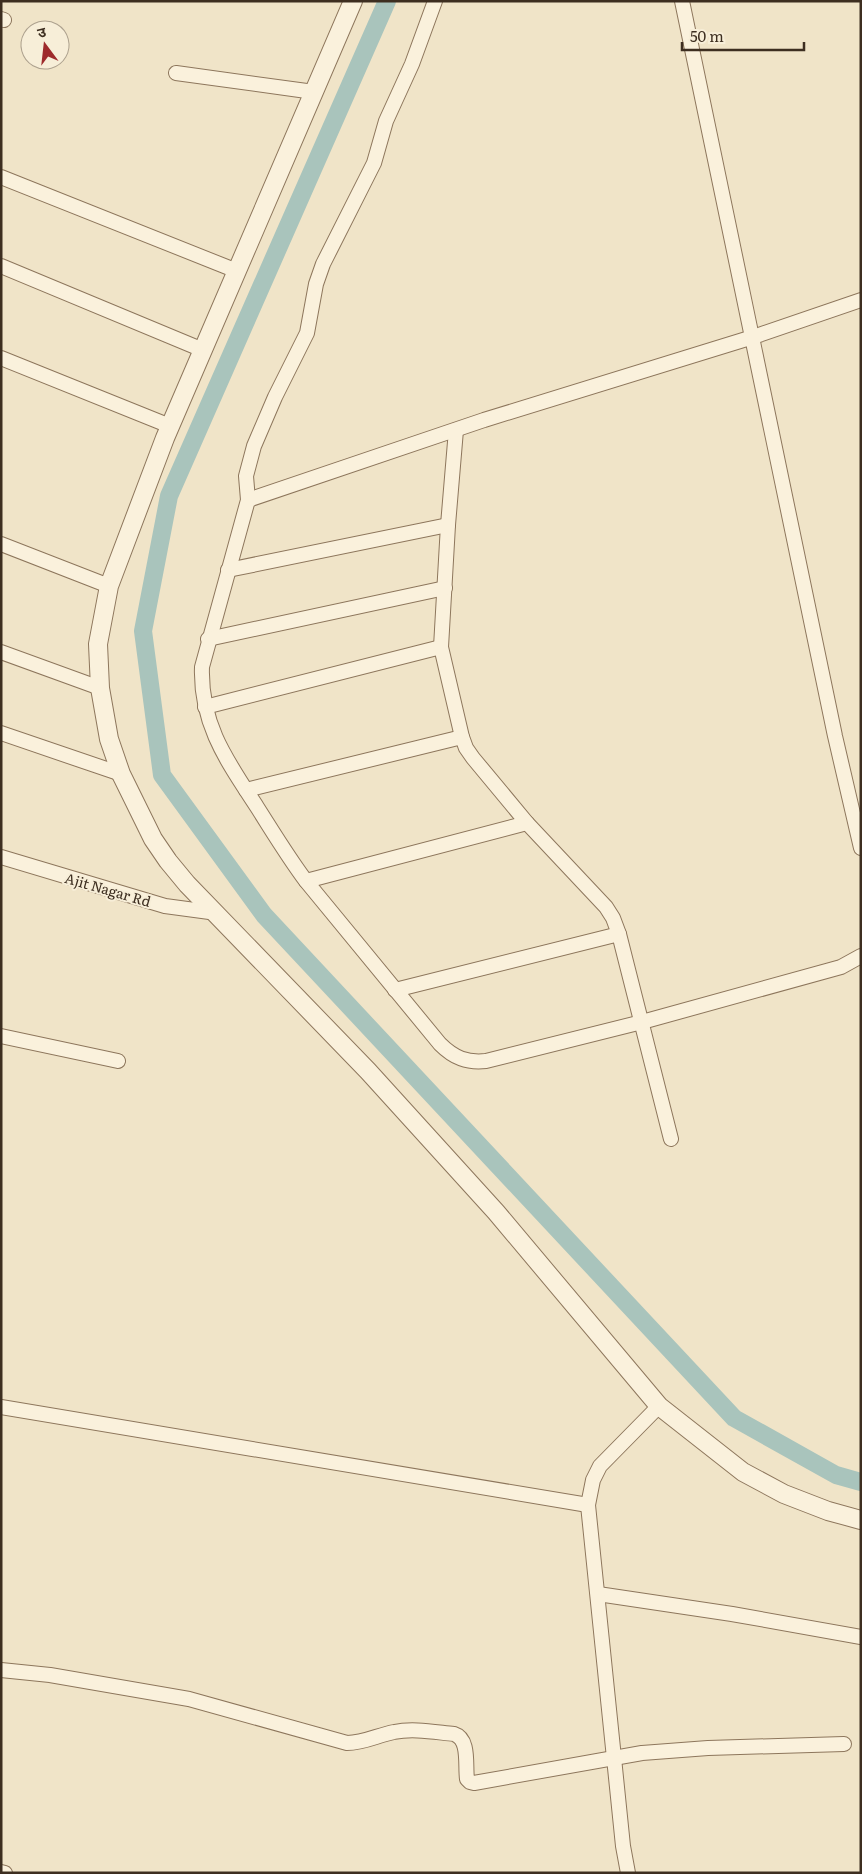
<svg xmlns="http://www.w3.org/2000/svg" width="862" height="1874" font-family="Literata,'Noto Sans Devanagari',serif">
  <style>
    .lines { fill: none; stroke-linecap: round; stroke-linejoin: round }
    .canal { stroke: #a9c4bc; stroke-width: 18 }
    .minor-casing { stroke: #8d765c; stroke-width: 16 }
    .tertiary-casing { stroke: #8d765c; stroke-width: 20 }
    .minor { stroke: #faf1dc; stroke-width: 14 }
    .tertiary { stroke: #faf1dc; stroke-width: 18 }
    .labels { text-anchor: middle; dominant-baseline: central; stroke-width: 4; stroke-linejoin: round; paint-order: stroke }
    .street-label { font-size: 14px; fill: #3d2e20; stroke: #f7eed8 }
  </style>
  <rect width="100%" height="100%" fill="#f0e4c8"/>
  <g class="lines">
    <path class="canal" d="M387,1L169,496L143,631L162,775L264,915L734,1418L836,1475L861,1482"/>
    <g class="minor-casing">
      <g id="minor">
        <path d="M435,1L412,64L386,121L374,163L323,264L316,284L307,333L275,397L254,446L246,476L248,500L202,667C200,724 227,761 257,807C273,832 288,857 306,881L440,1044C454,1058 467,1063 486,1061L642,1022L841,967L861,956"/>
        <path d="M682,1L835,736L861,848"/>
        <path d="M1,19L4,20"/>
        <path d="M176,73L314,92"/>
        <path d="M1,177L237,271"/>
        <path d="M1,266L203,350"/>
        <path d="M1,358L170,426"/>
        <path d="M456,430L448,525L441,647L462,737L466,748L473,758L527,823L606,907L613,918L619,934L671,1139"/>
        <path d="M248,500L484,420L753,337L861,300"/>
        <path d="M1,544L109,586"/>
        <path d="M228,570L448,525"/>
        <path d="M208,639L445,588"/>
        <path d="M1,652L100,688"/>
        <path d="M205,707L441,647"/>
        <path d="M1,733L121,774"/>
        <path d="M246,790L462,737"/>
        <path d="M1,857L165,906L217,913"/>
        <path d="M306,881L527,823"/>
        <path d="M395,990L619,934"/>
        <path d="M1,1036L118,1061"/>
        <path d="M1,1407L588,1505"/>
        <path d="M598,1594L732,1614L861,1637"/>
        <path d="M1,1670L50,1675L189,1699L347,1743C364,1743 378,1735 394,1732C413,1728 434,1732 454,1734C470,1739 465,1765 467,1779L470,1782L474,1783L642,1753L708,1748L844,1744"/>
        <path d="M1,1872L5,1873"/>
        <path d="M628,1873L623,1846L614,1758L588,1505L593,1480L600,1466L659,1406"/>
      </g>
    </g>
    <g class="tertiary-casing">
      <path id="tertiary" d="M353,1L165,438L109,586L98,644L100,688L109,739L121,774L153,839L168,861L187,884L368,1071L496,1212L659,1406L743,1472L784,1494L828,1511L861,1520"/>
    </g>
    <use href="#minor" class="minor"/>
    <use href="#tertiary" class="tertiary"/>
  </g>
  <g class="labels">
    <g class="street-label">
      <text transform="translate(108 889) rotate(16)">Ajit Nagar Rd</text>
    </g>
  </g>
  <rect width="862" height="1874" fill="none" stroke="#3d2e20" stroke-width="5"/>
  <g transform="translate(45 45) rotate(345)"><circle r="24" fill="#f7eed8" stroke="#ada18e"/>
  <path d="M0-4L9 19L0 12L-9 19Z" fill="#9e2a2b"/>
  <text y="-8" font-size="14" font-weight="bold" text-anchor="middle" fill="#3d2e20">उ</text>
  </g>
  <path d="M682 42v8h122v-8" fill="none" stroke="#3d2e20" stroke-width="2.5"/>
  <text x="690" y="42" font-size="15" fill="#3d2e20" stroke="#f7eed8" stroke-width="4" paint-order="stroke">50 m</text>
</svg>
